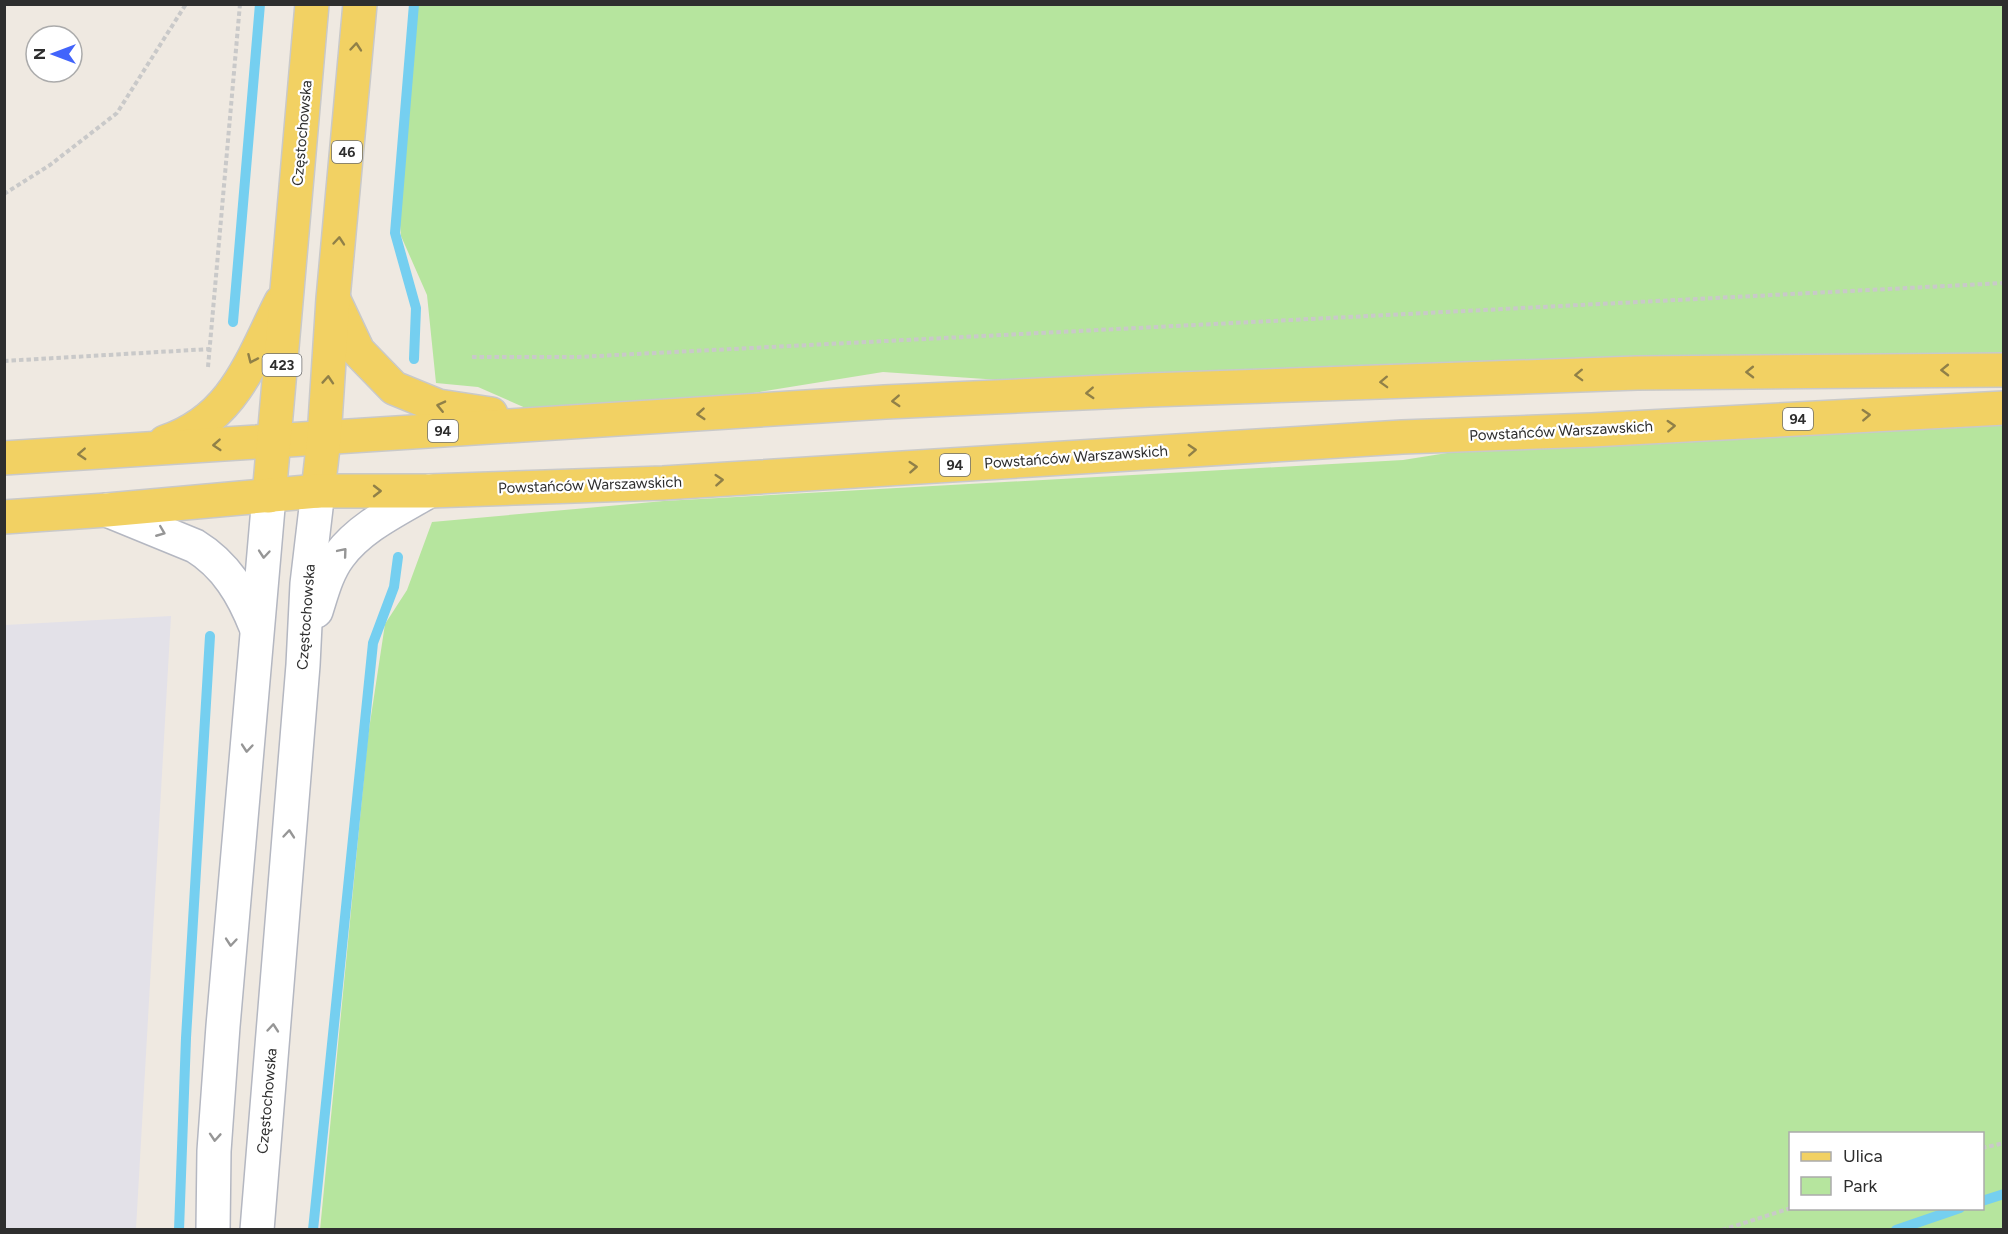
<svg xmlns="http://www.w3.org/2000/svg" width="2008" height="1234" font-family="Figtree,sans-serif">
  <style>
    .industrial { fill: #e3e1e8 }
    .green { fill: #b6e59e; fill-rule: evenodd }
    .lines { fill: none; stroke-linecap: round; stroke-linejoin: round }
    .stream { stroke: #75cff0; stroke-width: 10 }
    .secondary-casing { stroke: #b4b7c1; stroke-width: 36 }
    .primary-casing { stroke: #c9c9c9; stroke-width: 36 }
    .path { stroke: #c9c9c9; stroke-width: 4; stroke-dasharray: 4.5 3; stroke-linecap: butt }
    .secondary { stroke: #fff; stroke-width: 33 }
    .primary { stroke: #f2d163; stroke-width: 33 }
    .oneway { stroke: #908048 }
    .oneway2 { stroke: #969696 }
    .labels { text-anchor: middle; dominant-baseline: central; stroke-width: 4.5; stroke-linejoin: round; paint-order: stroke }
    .shield { fill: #fff; stroke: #6d6d6d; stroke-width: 1.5 }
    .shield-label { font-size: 14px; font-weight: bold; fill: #2e2e2e }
    .street-label { font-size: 15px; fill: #2e2e2e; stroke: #fff }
  </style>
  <rect width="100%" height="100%" fill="#efe9e1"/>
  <path class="industrial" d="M171,616L136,1229H5V625Z"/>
  <g class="green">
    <path d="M414,5H2003V370L1149,390L883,372L562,424L478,387L436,383L427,295L401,236L396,180Z"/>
    <path d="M2003,408V1229L320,1230L368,736L385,624L407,590L432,522L664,501L1403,460L1592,430ZM1790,1134H1982V1208H1790Z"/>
  </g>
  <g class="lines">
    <g class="stream">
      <path d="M414,4L395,233L416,308L414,359"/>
      <path d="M233,322L260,4"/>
      <path d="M1982,1201L2004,1194"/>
      <path d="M179,1230L186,1038L210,636"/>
      <path d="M313,1230L373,643L394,587L398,557"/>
      <path d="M1896,1230L1960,1208"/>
    </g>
    <g class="secondary-casing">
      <g id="secondary">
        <path d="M107,510L195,546C226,565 243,594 256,627"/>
        <path d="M316,611C322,592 327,572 339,556C361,526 399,509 429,491"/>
        <path d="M213,1230L214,1151L223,1026L269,496"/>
        <path d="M257,1230L303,665L307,584L318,491"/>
      </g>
    </g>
    <g class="primary-casing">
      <g id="primary">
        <path d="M334,300L358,351L394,388L438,406L491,414"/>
        <path d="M165,442C234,419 251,361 281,302"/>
        <path d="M4,458L885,402L1149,390L1637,373L2004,370"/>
        <path d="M318,491L324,438L333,299L360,4"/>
        <path d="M269,496L312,4"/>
        <path d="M4,517L107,510L318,491H429L663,483L1402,437L1592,430L2004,408"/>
      </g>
    </g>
    <g class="path">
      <path d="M4,194L50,165L117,113L186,4"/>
      <path d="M472,357H578L2004,283"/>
      <path d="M4,361L210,349"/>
      <path d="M208,367L240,4"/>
      <path d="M1982,1148L2004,1143"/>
      <path d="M1722,1230L1791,1208"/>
    </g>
    <use href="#secondary" class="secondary"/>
    <use href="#primary" class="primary"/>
  </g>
  <defs><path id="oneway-chevron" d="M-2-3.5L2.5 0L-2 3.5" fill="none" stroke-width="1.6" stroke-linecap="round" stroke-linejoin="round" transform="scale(1.5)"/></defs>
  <g class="oneway">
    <use href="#oneway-chevron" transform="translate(356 47) rotate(-85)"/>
    <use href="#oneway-chevron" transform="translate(339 241) rotate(-85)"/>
    <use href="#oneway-chevron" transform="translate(252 359) rotate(114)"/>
    <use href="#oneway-chevron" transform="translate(1945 370) rotate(179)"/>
    <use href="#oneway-chevron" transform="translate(1750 372) rotate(179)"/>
    <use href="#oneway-chevron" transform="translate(1579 375) rotate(178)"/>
    <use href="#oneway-chevron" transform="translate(328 380) rotate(-86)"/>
    <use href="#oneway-chevron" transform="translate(1384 382) rotate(178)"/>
    <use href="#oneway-chevron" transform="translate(1090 393) rotate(177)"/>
    <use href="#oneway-chevron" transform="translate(896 401) rotate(177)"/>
    <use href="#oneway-chevron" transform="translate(441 406) rotate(-167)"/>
    <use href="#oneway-chevron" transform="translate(701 414) rotate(176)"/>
    <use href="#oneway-chevron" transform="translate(1866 415) rotate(-3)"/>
    <use href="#oneway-chevron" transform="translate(1671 426) rotate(-3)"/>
    <use href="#oneway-chevron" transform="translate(217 445) rotate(176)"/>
    <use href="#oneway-chevron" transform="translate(1192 450) rotate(-3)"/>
    <use href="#oneway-chevron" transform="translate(82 454) rotate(177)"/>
    <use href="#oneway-chevron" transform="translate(913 467) rotate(-4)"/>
    <use href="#oneway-chevron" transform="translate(719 480) rotate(-4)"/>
    <use href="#oneway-chevron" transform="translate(377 491)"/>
  </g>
  <g class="oneway2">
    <use href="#oneway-chevron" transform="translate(161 532) rotate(22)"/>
    <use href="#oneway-chevron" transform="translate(343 552) rotate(-50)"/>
    <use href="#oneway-chevron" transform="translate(264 554) rotate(95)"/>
    <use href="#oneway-chevron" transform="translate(247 748) rotate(95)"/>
    <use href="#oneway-chevron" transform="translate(289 834) rotate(-85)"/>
    <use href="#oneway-chevron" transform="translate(231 942) rotate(95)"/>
    <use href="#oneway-chevron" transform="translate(273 1028) rotate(-85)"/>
    <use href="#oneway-chevron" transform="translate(215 1137) rotate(94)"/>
  </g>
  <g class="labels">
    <g class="shield">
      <rect x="332" y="141" width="30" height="22" rx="4.5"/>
      <rect x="262.5" y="354" width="39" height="22" rx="4.5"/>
      <rect x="1783" y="408" width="30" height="22" rx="4.5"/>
      <rect x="428" y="420" width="30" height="22" rx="4.5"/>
      <rect x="940" y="454" width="30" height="22" rx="4.5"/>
    </g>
    <g class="shield-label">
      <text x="347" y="152">46</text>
      <text x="282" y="365">423</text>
      <text x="1798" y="419">94</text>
      <text x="443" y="431">94</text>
      <text x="955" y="465">94</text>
    </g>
    <g class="street-label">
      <text transform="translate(302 133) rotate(-85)">Częstochowska</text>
      <text transform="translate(1561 431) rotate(-3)">Powstańców Warszawskich</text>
      <text transform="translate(1076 457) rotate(-4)">Powstańców Warszawskich</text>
      <text transform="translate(590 485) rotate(-2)">Powstańców Warszawskich</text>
      <text transform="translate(306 617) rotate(-86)">Częstochowska</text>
      <text transform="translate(267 1101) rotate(-85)">Częstochowska</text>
    </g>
  </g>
  <rect width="2008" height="1234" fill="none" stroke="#2e2e2e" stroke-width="12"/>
  <rect x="1789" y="1132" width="195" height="78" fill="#ffffff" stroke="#ababab" stroke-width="1.5"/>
  <rect x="1801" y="1152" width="30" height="9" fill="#f2d163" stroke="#ababab" stroke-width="1.5"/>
  <text x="1843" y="1162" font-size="18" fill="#2e2e2e">Ulica</text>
  <rect x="1801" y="1177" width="30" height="18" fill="#b6e59e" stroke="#ababab" stroke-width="1.5"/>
  <text x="1843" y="1192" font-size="18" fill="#2e2e2e">Park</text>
  <g transform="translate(54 54) rotate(270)"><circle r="28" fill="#ffffff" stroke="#ababab" stroke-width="1.5"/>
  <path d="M0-4.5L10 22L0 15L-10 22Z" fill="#4264fb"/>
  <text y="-9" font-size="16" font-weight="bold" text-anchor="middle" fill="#2e2e2e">N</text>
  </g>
</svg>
